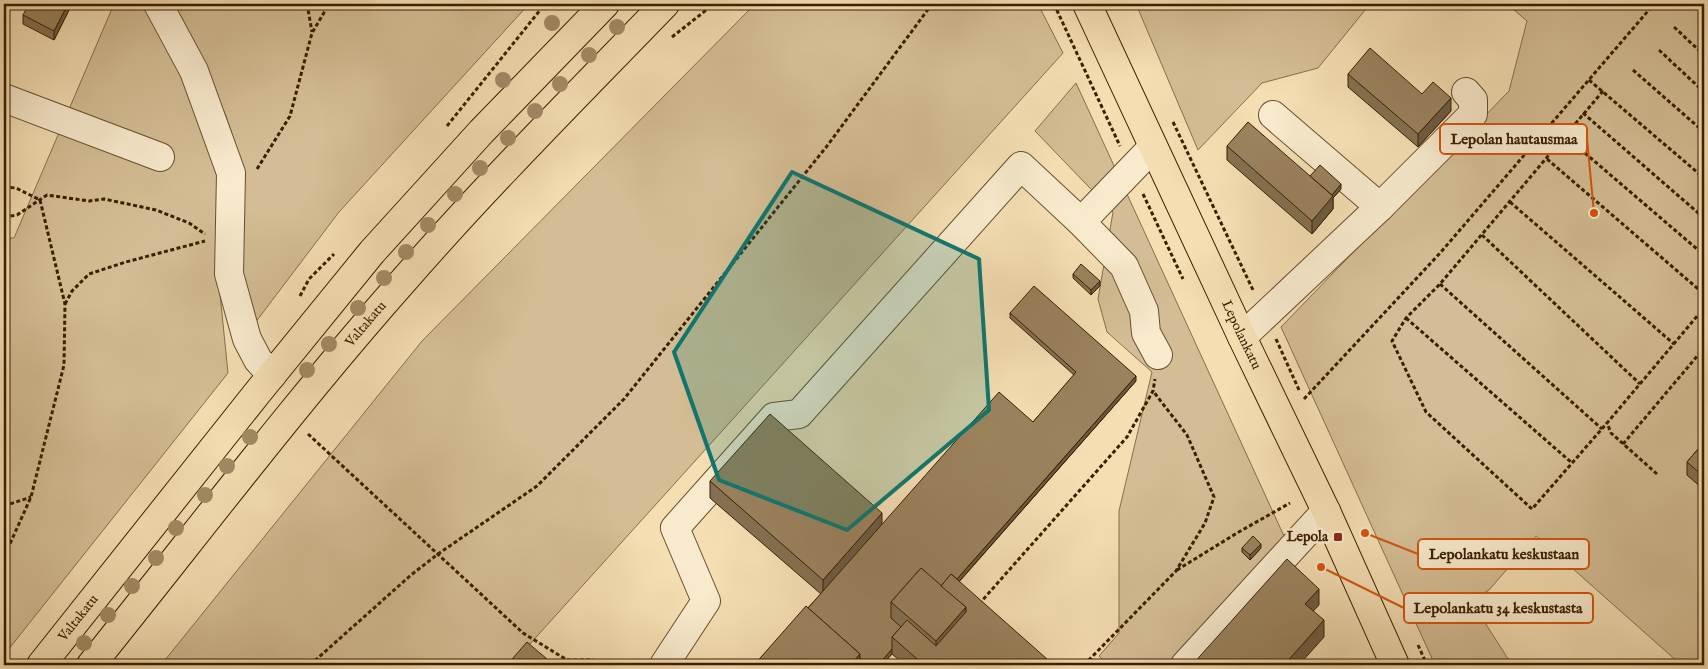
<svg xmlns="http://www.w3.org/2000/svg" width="1708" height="669" font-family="'IM FELL English',serif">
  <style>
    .green { fill: #d4bd94; stroke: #866e4a }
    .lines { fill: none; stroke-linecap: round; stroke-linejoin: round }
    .minor-casing { stroke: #684e2c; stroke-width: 30 }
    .major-casing { stroke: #391e00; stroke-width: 30 }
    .path { stroke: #391e00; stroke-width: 3; stroke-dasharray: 4 2.5; stroke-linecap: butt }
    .minor { stroke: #f8eacd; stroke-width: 28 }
    .major { stroke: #f4deb2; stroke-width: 28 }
    .tree { fill: #a38a64 }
    .wall { fill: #847050; stroke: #391e00 }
    .shaded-wall { fill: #6c5b41; stroke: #391e00 }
    .building { fill: #9a825d; stroke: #391e00 }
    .marked { fill: #0f766e; fill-opacity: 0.2; stroke: #0f766e; stroke-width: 4; stroke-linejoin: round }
    .poi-dot { fill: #8f2418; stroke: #f8eacd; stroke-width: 2 }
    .labels { text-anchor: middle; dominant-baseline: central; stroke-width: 5; stroke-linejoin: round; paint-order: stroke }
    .street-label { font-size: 14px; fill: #391e00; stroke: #f8eacd }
    .poi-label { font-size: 14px; font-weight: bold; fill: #391e00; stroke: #f8eacd; text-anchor: end }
    .leader { fill: none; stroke: #d6530b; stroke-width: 2 }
    .callout-dot { fill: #d6530b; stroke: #f8eacd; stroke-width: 2 }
    .callout { fill: #f8eacd; stroke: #d6530b; stroke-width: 2 }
    .callout-label { font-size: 15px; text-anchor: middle; font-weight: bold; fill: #391e00 }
  </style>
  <rect width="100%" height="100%" fill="#f4deb2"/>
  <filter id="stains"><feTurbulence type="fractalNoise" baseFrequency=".004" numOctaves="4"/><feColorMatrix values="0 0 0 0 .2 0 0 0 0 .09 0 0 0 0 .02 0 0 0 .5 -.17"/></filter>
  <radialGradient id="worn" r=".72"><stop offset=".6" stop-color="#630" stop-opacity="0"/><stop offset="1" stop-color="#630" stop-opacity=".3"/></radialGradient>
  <g class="green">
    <path d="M114,4H145L183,70L217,176L219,284L228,373L4,655V238H14Z"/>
    <path d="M171,4H529L339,212L255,323L239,266L243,169L226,116L190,40Z"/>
    <path d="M755,4H1038L1063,53L511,665H161L422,341Z"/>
    <path d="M1136,4H1370L1318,68L1262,83L1198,150Z"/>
    <path d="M1507,4H1704V665H1678L1679,663L1536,536L1489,590L1471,601L1512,665H1435L1281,327L1509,91L1527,21Z"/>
    <path d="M1076,83L1284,536L1170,665H1108L1099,656L1119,633V511L1152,372L1107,332L1098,299L1113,212L1035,131Z"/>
  </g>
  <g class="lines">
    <g class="minor-casing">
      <g id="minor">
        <path d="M158,4L194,71L231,173L229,274L247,339L258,360L272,375"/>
        <path d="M4,98L160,157"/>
        <path d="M1273,115L1380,207"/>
        <path d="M1081,222L1124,266L1144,311L1146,333L1158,355"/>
        <path d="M1242,337L1380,207L1473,114V100L1466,92"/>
        <path d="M664,665L706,601L675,528L774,417L799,414L1021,166L1081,222L1153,147"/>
        <path d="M1185,665L1326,511"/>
      </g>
    </g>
    <g class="major-casing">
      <g id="major">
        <path id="s1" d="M1087,4L1242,337L1326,511L1395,665"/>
        <path id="s2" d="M41,665L258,392L372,252L481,132L605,4"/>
        <path id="s3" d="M91,665C195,536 295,403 405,279C488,184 577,95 665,4"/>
      </g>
    </g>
    <g class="path">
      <path d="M307,4L312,32"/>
      <path d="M1054,4L1120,146"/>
      <path d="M1695,4L1704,11"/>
      <path d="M1674,27L1704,55"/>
      <path d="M672,37L714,4"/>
      <path d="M1659,50L1704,92"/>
      <path d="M1633,70L1704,132"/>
      <path d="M1589,80L1704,178"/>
      <path d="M1603,91L1440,284L1406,318L1392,341L1426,412L1532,509L1607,423"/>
      <path d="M1583,113L1704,218"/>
      <path d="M1173,122L1253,290"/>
      <path d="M447,126L545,4"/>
      <path d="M1565,136L1704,255"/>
      <path d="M1547,159L1704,294"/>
      <path d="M257,169L290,116L312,33L329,4"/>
      <path d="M4,187L16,188L40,200L65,304L64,365L31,497L4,557"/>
      <path d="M1143,194L1183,279"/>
      <path d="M1510,202L1674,344"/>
      <path d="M4,217L17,215L47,195L89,201L104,199L156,210L189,223L205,234"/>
      <path d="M1482,235L1640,384"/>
      <path d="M1440,284L1602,429"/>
      <path d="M300,296L309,279L334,254"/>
      <path d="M65,304L72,291L89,274L126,262L205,241"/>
      <path d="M1406,318L1572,463"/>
      <path d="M1276,339L1299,390"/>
      <path d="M1304,399L1441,252L1654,4"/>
      <path d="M308,434L523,633L567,660H594"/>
      <path d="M1623,444L1704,348"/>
      <path d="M1657,474L1611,433L1607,423L1704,308"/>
      <path d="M4,506L31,497"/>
      <path d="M1177,570L1237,533L1290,503"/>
      <path d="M979,604L1127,437L1153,391L1155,379"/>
      <path d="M1418,645L1427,665"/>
      <path d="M310,665L411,575L438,554L537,486L624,399L827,146L932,4"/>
      <path d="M1084,665L1176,571L1205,523L1214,497L1187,435L1153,391"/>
    </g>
    <use href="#minor" class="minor"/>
    <use href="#major" class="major"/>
  </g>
  <g class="tree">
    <circle cx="552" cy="23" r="8"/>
    <circle cx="617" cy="27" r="8"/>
    <circle cx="589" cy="55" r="8"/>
    <circle cx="503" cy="80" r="8"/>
    <circle cx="560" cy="84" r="8"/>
    <circle cx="535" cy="111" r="8"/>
    <circle cx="508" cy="138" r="8"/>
    <circle cx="480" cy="168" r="8"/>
    <circle cx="455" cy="194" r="8"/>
    <circle cx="428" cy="225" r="8"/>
    <circle cx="406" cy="252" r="8"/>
    <circle cx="384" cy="278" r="8"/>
    <circle cx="358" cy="308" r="8"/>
    <circle cx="329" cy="344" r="8"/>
    <circle cx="307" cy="370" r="8"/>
    <circle cx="250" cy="437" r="8"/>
    <circle cx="227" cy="466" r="8"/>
    <circle cx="205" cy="495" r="8"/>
    <circle cx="176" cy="528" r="8"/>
    <circle cx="156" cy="558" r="8"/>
    <circle cx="132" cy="586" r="8"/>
    <circle cx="108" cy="615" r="8"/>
    <circle cx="84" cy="643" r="8"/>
  </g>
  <g class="wall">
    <path d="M72,4L54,40L23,24V15Z"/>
    <path d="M1348,74L1451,111L1418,147L1348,87Z"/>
    <path d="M1227,146L1310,176L1341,189L1333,198V209L1312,234L1227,160Z"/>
    <path d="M1073,274L1100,286L1091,295L1073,278Z"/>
    <path d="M1010,313L1136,381L959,582L1047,665H905L892,654L882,665H863L860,663L858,665H754L821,594L710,498V481L882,525L1033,422L1074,375L1010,318Z"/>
    <path d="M1704,442V490L1687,475V462Z"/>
    <path d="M1242,548H1261L1250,560L1242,552Z"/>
  </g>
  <g class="shaded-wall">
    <path d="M68,4H72L54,40V31Z"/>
    <path d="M1451,98V111L1418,147V134Z"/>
    <path d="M1341,184V189L1333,198V209L1312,234V221L1328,200Z"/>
    <path d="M1100,281V286L1091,295V290Z"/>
    <path d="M1136,376V381L947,595L945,593Z"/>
    <path d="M882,513V529L823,597V580Z"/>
    <path d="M1261,544V548L1250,560V555Z"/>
    <path d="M1319,589V605L1305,620V604Z"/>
    <path d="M966,607V628L936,662V641Z"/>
    <path d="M1324,620V637L1299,665H1284Z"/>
    <path d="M892,649V654L882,665H878Z"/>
    <path d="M860,654V663L858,665H853V662Z"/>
    <path d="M1047,659V665H1041Z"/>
  </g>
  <g class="building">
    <path d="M29,4H68L54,31L23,15Z"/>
    <path d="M1370,48L1422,94L1433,82L1451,98L1418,134L1348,74Z"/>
    <path d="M1248,122L1333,196L1312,221L1227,146Z"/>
    <path d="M1320,165L1341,184L1332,195L1310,176Z"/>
    <path d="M1081,264L1100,281L1091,290L1073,274Z"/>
    <path d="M1034,286L1136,376L957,579L951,574L941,586L921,568L891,602V618L901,627L892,637V649L878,665H868L860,658V654L808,608L999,392L1033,422L1076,372L1010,313Z"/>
    <path d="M770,414L882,513L823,580L710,481Z"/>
    <path d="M1704,442V477L1687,462Z"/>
    <path d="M1253,536L1261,544L1250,555L1242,548Z"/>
    <path d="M1287,559L1319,589L1305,604L1324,620L1284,665H1192Z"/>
    <path d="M921,568L966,607L936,641L891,602Z"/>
    <path d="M951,574L1047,659L1041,665H924L892,637L907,620L936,646L966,612V607L941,586Z"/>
    <path d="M806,606L860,654L853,662L857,665H754Z"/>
    <path d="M527,642L554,665H507Z"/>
  </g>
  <path class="marked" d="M792,172L979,259L989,410L847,530L719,480L674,352Z"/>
  <rect class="poi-dot" x="1333" y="532" width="10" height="10" rx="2.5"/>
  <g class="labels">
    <g class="street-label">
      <text stroke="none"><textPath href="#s3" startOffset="438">Valtakatu</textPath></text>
      <text stroke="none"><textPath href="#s1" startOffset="365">Lepolankatu</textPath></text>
      <text stroke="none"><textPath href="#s2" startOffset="60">Valtakatu</textPath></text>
    </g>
    <g class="poi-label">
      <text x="1328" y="537">Lepola</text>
    </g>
  </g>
  <path class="leader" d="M1594 213L1587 139M1365 533L1418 554M1321 567L1404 608"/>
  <g class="callout-dot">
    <circle cx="1594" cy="213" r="5"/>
    <circle cx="1365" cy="533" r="5"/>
    <circle cx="1321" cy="567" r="5"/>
  </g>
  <g class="callout">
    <rect x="1440" y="124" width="147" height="30" rx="5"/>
    <rect x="1418" y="539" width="171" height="30" rx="5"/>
    <rect x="1404" y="593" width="189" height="30" rx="5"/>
  </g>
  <g class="callout-label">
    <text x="1514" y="144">Lepolan hautausmaa</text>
    <text x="1504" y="559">Lepolankatu keskustaan</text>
    <text x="1498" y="613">Lepolankatu 34 keskustasta</text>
  </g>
  <rect width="1708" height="669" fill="none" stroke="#f4deb2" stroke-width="20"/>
  <rect x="5" y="5" width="1698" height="659" fill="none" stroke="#391e00" stroke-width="2.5"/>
  <rect x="10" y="10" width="1688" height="649" fill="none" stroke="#391e00"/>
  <rect width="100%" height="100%" filter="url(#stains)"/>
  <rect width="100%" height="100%" fill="url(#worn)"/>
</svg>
